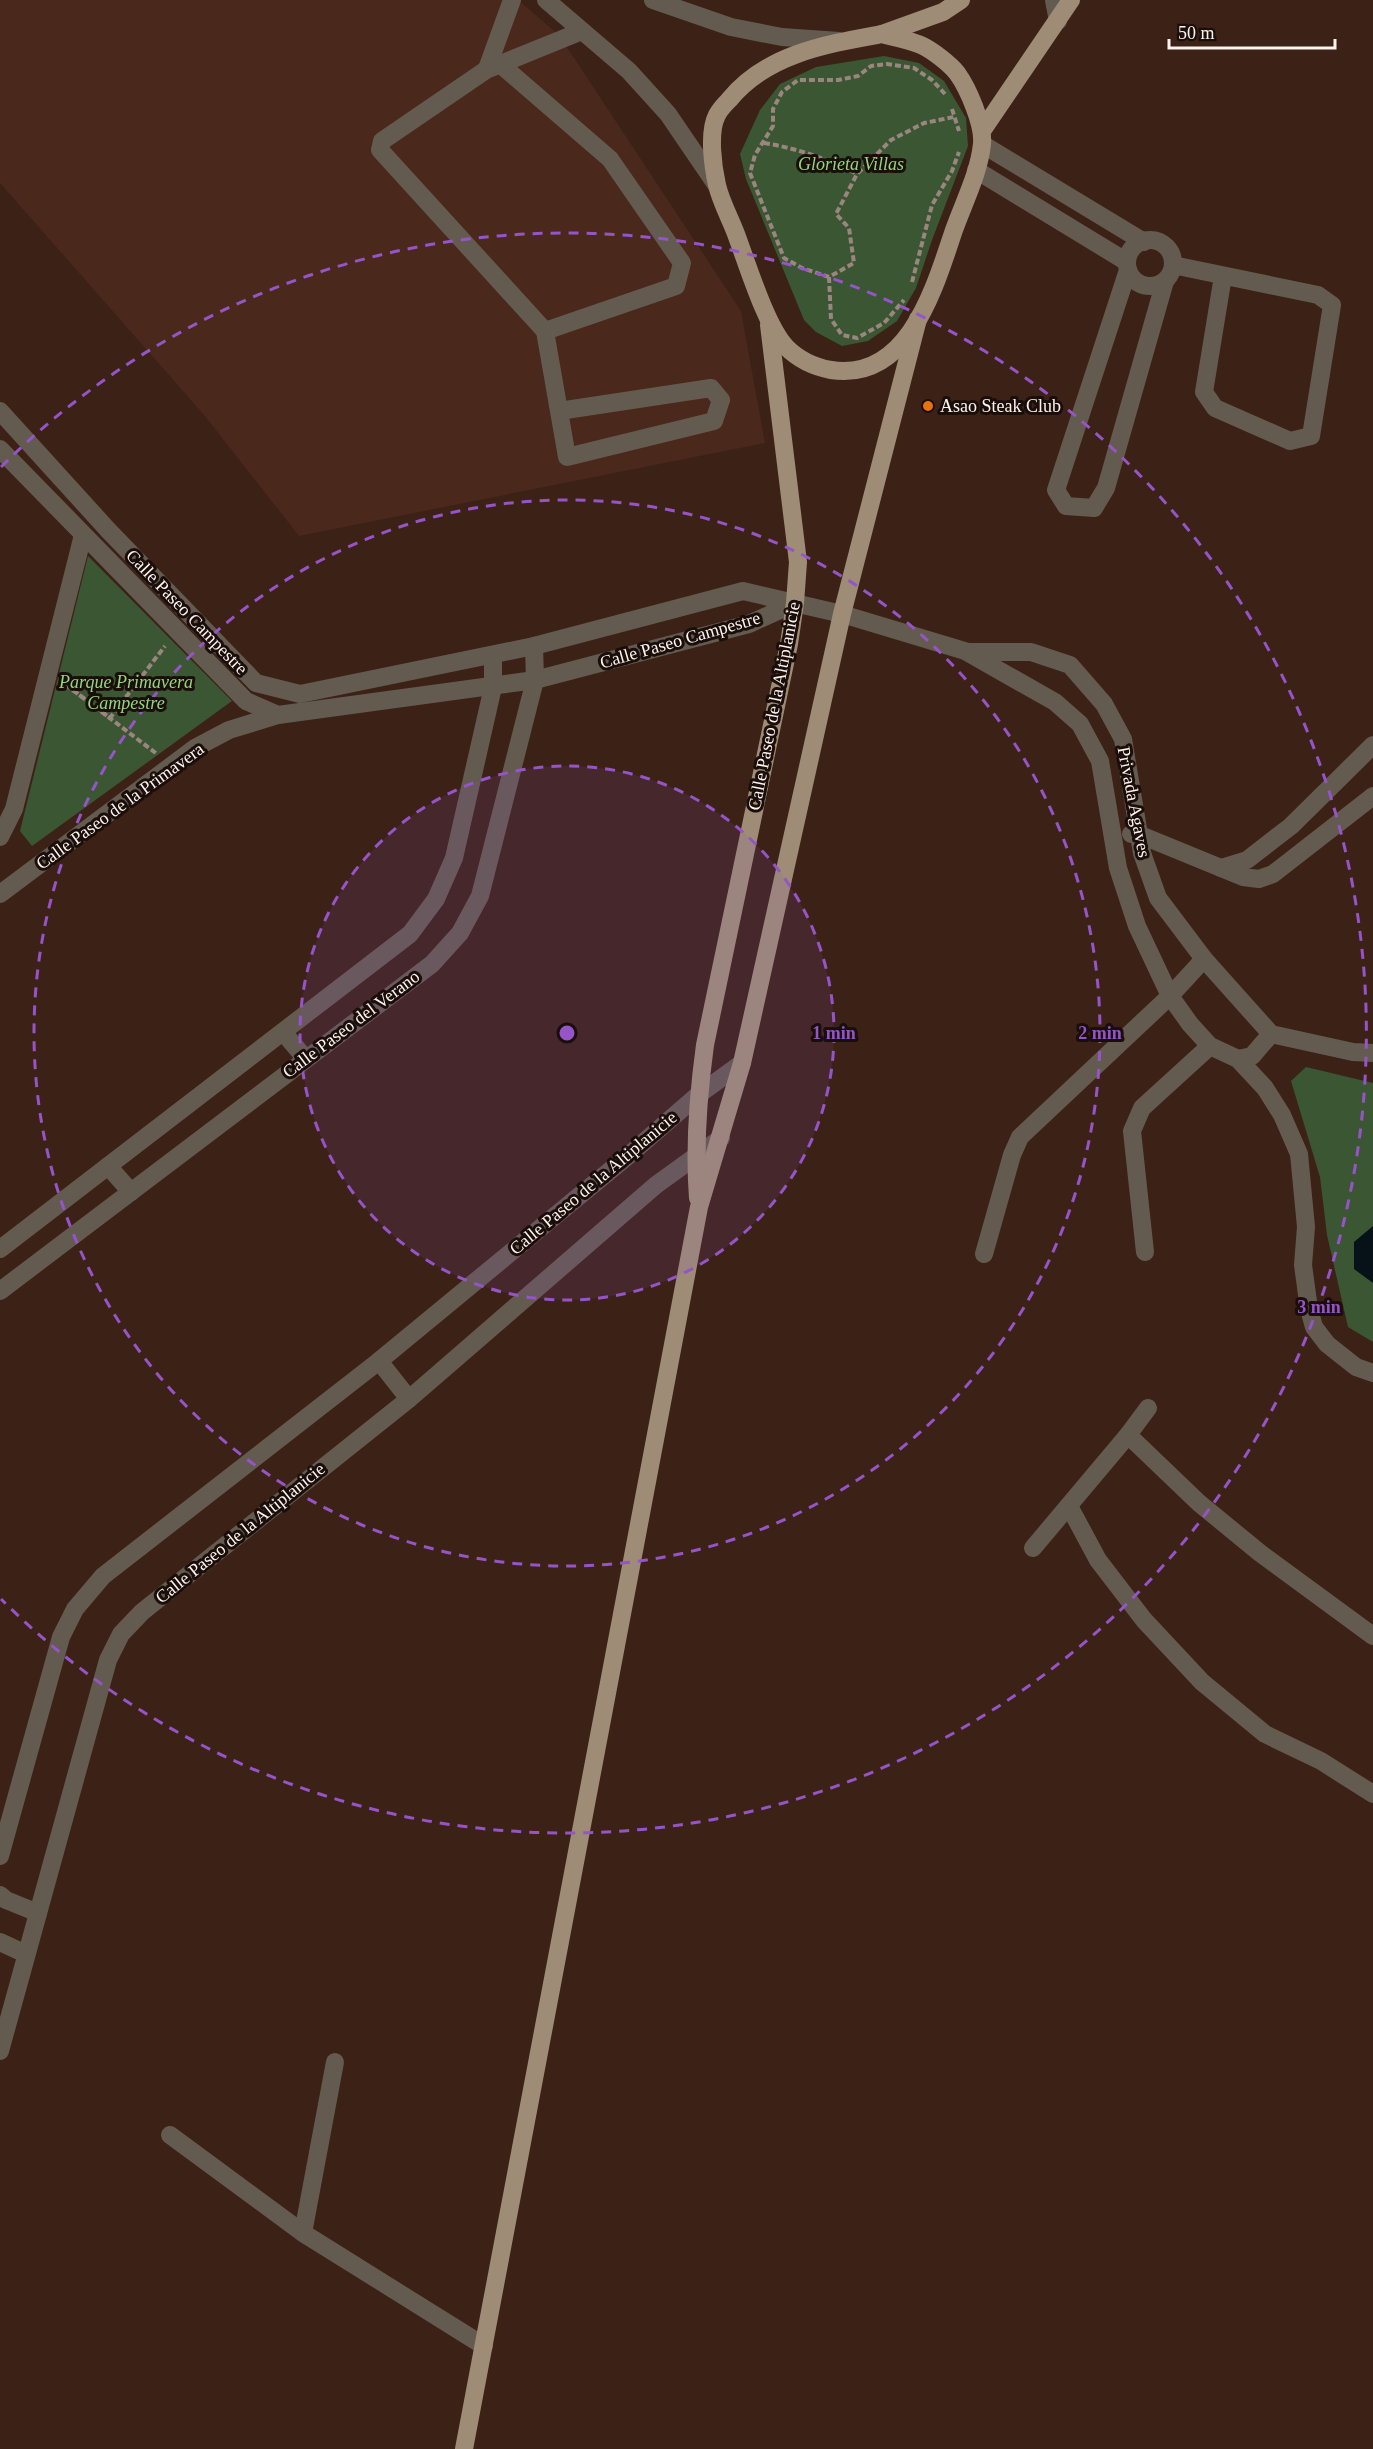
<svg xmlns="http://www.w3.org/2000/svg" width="1373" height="2449" font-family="'Times New Roman',serif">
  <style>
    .built { fill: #4a281b }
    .green { fill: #3b5632 }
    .water { fill: #061217 }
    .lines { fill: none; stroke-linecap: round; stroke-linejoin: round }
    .path { stroke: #9a867f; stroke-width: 4; stroke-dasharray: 6 3; stroke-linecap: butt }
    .minor { stroke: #645b50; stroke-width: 18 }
    .major { stroke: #9f8c76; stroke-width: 18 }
    .ring { fill: none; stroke: #9554c8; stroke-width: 3; stroke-dasharray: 10 8 }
    .food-dot { fill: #e8710a; stroke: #1a0e0a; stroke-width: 2 }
    .labels { text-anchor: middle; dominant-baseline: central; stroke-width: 6; stroke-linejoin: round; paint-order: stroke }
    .park-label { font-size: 18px; font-style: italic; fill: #94d57d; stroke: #1a0e0a }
    .poi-label { font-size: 18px; fill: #fef2ee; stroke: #1a0e0a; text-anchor: start }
    .street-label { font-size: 18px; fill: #fef2ee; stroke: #1a0e0a }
    .centre { fill: #9554c8; stroke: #1a0e0a; stroke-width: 3 }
    .ring-label { font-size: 18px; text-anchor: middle; font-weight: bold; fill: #9554c8; stroke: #1a0e0a; stroke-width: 6; stroke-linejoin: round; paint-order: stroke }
  </style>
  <rect width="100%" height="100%" fill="#3c2116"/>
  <path class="built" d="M0,0H518L559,35L741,311L765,443L299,536L204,415L0,183Z"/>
  <g class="green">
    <path d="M884,56L919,63L944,81L966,118L968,146L932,240L916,288L897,321L868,341L842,346L816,332L804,320L746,179L740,154L760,110L780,84L816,67Z"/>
    <path d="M88,556L232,701L32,846L20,831Z"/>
    <path d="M1306,1067L1373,1083V1342L1348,1327L1327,1235L1320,1177L1291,1081Z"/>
  </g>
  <path class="water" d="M1373,1226V1283L1354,1269V1242Z"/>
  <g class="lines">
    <g class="path">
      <path d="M945,94L932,80L914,68L887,64L871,66L858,76L838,80H798L782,92L773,109V126L755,155L750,173L784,258L802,268L829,277L854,263L849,228L836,214L857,174L891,140L924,123L954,117"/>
      <path d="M952,109L959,131"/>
      <path d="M764,143C796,148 828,159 857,174"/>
      <path d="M829,277L831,319L842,335L857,338L884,323L904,300"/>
      <path d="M912,282L932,205L952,171L959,152"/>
      <path d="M65,684L157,754"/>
      <path d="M66,685L110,718L165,646"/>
    </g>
    <g class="minor">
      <path d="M546,0L629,71L668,114L717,186"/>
      <path d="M653,0L731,27L782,37L839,41"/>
      <path d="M1054,0L1058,21"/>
      <path d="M492,56L500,64L610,159L682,263L676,286L545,331L380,150L382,141L486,70C518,57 550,44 582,31"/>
      <path d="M488,66L512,0"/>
      <path d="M982,144L1144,242"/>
      <path d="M976,170L1127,262"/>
      <circle cx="1150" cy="263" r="23"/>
      <path d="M1173,265L1318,295L1332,305L1311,436L1290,441L1215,408L1204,392L1223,276"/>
      <path d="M1128,270L1056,490L1066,506L1094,508L1106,488L1165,281"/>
      <path d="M545,331L567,457L714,421L721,400L711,388L559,411"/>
      <path d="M0,411L108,530L256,683L300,694L534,646L743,591L842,614L965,651L1055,702L1080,724L1100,761L1118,868L1137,926L1170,996L1190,1024L1210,1046L1238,1059L1265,1088L1282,1115L1299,1154L1306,1227L1303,1265L1309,1309L1314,1327L1327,1344L1356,1367L1373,1373"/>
      <path d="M0,449L246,701L278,715L535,680L749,624L795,603"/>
      <path d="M969,652H1031L1070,665L1104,704L1123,739L1142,853L1158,898L1204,959L1271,1034L1353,1052L1373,1053"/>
      <path d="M1131,834H1138L1243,877L1259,879L1273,874L1373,796"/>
      <path d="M0,837L14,809L83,535"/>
      <path d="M1221,868L1247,860L1291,826L1373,745"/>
      <path d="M0,894L195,748L229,730L278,715"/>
      <path d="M283,1032L305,1058"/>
      <path d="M1238,1059L1252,1056L1271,1034"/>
      <path d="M108,1166L131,1192"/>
      <path d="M0,1249L410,934L436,899L454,858L493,687V655"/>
      <path d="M1145,1252L1132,1131L1142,1108L1210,1046"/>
      <path d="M984,1254L1012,1155L1020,1137L1170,996L1204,959"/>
      <path d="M0,1291L432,964L460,933L480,896L535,680L534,646"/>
      <path d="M379,1361L409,1399"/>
      <path d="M1128,1435L1199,1503L1260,1553L1373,1636"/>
      <path d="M1069,1506L1098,1560L1144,1620L1202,1682L1265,1734L1321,1761L1373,1794"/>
      <path d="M1033,1548L1128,1435L1148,1408"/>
      <path d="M0,1856L61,1637L75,1609L103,1576L379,1361L629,1155L698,1095L742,1063"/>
      <path d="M0,1895L6,1900L38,1913"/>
      <path d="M0,1942L26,1954"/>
      <path d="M0,2051L108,1660L121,1634L142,1612L409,1399L656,1185L721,1138"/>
      <path d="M170,2135L303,2233L484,2346"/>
      <path d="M303,2233L335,2062"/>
    </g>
    <g class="major">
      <path d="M882,34C896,38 911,40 923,46C933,51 950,64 957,73C968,88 984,125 982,144C979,173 964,202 954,230C935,286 909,382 831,370C814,367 798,359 786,347C766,326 747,263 736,234C730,218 721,202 717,185C713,167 708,132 717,115C720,109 725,104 729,100C766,54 827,44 882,34Z"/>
      <path d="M882,34L943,12L961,0"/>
      <path d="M982,131L1071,0"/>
      <path d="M698,1198C694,1146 698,1096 705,1045L789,644L795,603L798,562L769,325"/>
      <path d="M464,2449L699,1207L742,1063L842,614L918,319"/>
    </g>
  </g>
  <circle cx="567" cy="1033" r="267" fill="#9554c8" fill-opacity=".12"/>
  <g class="ring">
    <circle cx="567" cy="1033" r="267"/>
    <circle cx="567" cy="1033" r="533"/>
    <path d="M1 467A800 800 0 1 1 1 1599"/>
  </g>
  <circle class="food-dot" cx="928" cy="406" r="6"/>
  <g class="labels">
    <g class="park-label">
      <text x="851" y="164">Glorieta Villas</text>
      <text x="126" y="682">Parque Primavera<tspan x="126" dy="21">Campestre</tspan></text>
    </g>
    <g class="poi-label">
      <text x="940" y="406">Asao Steak Club</text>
    </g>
    <g class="street-label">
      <text transform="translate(187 612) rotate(46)">Calle Paseo Campestre</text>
      <text transform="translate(680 640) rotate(-16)">Calle Paseo Campestre</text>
      <text transform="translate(774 706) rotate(-79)">Calle Paseo de la Altiplanicie</text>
      <text transform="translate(1134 802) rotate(79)">Privada Agaves</text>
      <text transform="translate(120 806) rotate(-36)">Calle Paseo de la Primavera</text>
      <text transform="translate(351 1024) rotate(-37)">Calle Paseo del Verano</text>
      <text transform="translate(593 1183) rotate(-40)">Calle Paseo de la Altiplanicie</text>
      <text transform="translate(240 1533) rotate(-39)">Calle Paseo de la Altiplanicie</text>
    </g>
  </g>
  <circle cx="567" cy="1033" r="9" class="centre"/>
  <g class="ring-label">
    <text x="834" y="1039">1 min</text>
    <text x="1100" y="1039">2 min</text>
    <text x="1319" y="1313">3 min</text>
  </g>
  <path d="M1169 39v9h166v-9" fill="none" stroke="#fef2ee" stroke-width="3"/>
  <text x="1178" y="39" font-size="18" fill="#fef2ee" stroke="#1a0e0a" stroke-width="4.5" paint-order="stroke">50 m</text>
</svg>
